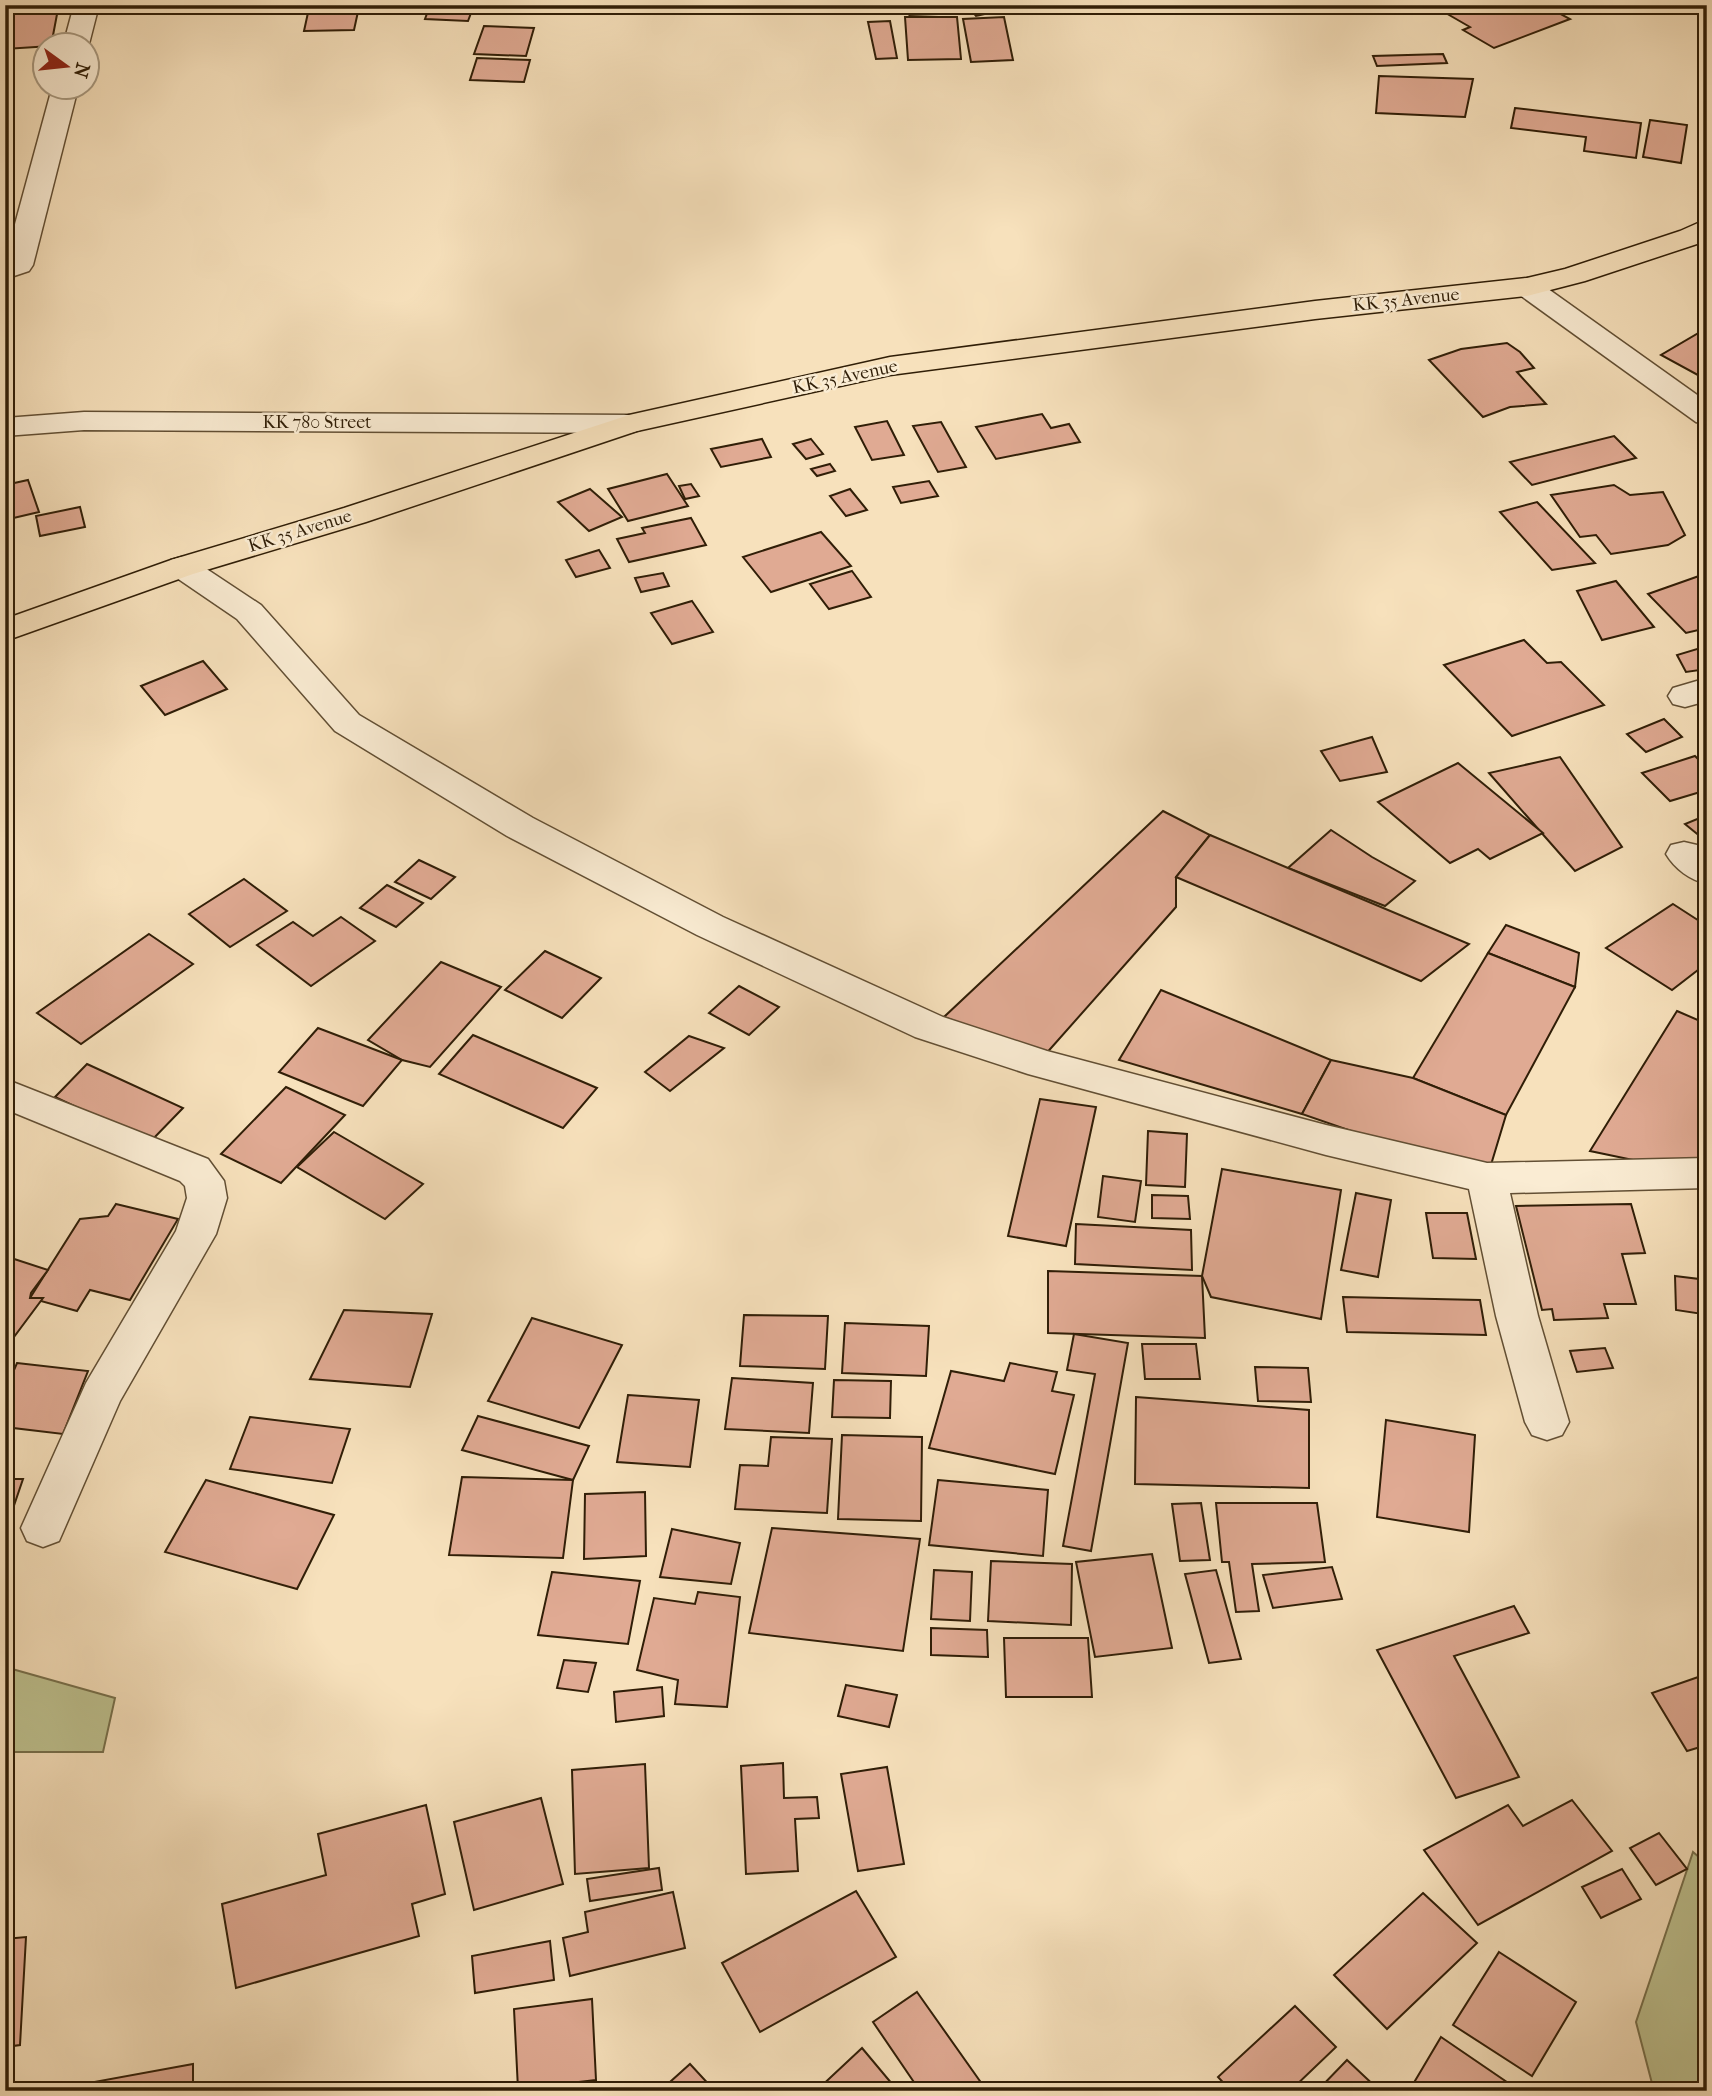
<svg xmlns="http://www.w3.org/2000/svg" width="1712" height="2096" font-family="'IM FELL French Canon',serif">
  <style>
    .green { fill: #bec290; stroke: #77704c; stroke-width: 2 }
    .building { fill: #e0aa93; stroke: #301e07; stroke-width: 2 }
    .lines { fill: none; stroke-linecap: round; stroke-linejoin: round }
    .minor-casing { stroke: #624f34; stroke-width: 3 }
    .major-casing { stroke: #301e07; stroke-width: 3 }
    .minor { fill: #faecd3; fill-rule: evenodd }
    .major { fill: #f7e1bc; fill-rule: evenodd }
    .labels { text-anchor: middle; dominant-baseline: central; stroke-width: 5; stroke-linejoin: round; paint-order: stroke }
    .far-street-label { font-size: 18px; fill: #301e07; stroke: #faecd3 }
  </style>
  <rect width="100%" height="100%" fill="#f7e1bc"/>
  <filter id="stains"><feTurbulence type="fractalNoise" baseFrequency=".00286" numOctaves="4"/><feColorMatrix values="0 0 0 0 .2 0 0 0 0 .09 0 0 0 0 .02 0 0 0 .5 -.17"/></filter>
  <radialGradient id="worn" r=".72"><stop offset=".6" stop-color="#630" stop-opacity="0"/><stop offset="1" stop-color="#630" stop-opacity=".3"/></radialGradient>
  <g class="green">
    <path d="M5,1667L115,1698L103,1752H5Z"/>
    <path d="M1693,1852L1707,1864V2091H1654L1636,2022Z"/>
  </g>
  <g class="building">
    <path d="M142,5H191V8L141,9Z"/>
    <path d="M430,5H474L468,21L425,19Z"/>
    <path d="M940,5H960L967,13L911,15L918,10Z"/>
    <path d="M967,5H999L1004,10L976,16Z"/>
    <path d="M1463,5H1527L1535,10L1546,6L1570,19L1494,48L1463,30L1470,27L1444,12Z"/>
    <path d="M359,7L354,30L304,31L309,8Z"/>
    <path d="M58,9L51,46L5,49V12Z"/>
    <path d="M905,17H957L961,59L908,60Z"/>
    <path d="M1004,17L1013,60L971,62L963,19Z"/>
    <path d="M890,21L897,58L876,59L868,22Z"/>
    <path d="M484,26L534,28L526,56L474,54Z"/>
    <path d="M1443,54L1447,63L1377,66L1373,56Z"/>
    <path d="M477,58L530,60L524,82L470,80Z"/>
    <path d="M1379,76L1473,79L1465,117L1376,113Z"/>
    <path d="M1515,108L1641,123L1636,158L1584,151L1586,137L1511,128Z"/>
    <path d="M1650,120L1687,125L1681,163L1643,157Z"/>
    <path d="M1707,328V380L1661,355Z"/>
    <path d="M1507,343L1520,352L1534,368L1517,372L1546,404L1510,407L1483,417L1429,360L1461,349Z"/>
    <path d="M1042,414L1051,428L1069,424L1080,442L996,459L976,427Z"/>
    <path d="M887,421L904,455L872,460L855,427Z"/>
    <path d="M941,422L966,467L938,472L913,426Z"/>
    <path d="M1614,436L1636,458L1532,485L1510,462Z"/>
    <path d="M762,439L771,457L721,467L711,449Z"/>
    <path d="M811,439L823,454L806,459L793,444Z"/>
    <path d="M830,464L835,471L817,476L811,469Z"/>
    <path d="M667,474L688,506L628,521L608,489Z"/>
    <path d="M28,480L39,512L5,520V485Z"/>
    <path d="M929,481L938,496L901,503L893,487Z"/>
    <path d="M691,484L699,496L685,499L679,486Z"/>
    <path d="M1614,485L1630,495L1663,492L1685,535L1668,545L1611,554L1596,535L1580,537L1551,495Z"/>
    <path d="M590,489L622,517L589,531L558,502Z"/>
    <path d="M850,489L867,510L846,516L830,496Z"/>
    <path d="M1537,502L1595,563L1552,570L1500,512Z"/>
    <path d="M80,507L85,527L40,536L36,516Z"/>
    <path d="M691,518L706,545L629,562L617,539L645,533L642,528Z"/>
    <path d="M821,532L851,566L771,592L743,557Z"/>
    <path d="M599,550L610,568L576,577L566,560Z"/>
    <path d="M852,571L871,597L829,609L810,584Z"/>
    <path d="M663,573L669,586L641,592L635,578Z"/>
    <path d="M1699,576L1707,587V628L1686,633L1648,594Z"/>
    <path d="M1616,581L1654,627L1602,640L1577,591Z"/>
    <path d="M692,601L713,632L672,644L651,613Z"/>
    <path d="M1524,640L1547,663L1561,662L1604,705L1512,736L1444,665Z"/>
    <path d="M1707,646V669L1686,672L1677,655Z"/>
    <path d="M203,661L227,689L165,715L141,686Z"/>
    <path d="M1664,719L1682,737L1646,752L1627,734Z"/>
    <path d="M1372,737L1387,772L1340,781L1321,751Z"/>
    <path d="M1695,756L1707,768V790L1670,801L1642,773Z"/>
    <path d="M1560,757L1622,847L1575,871L1489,773Z"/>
    <path d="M1458,763L1543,833L1490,859L1478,849L1450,863L1378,802Z"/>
    <path d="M1163,811L1210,835L1176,877V907L1044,1056L944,1017Z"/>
    <path d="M1707,815V842L1685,824Z"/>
    <path d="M1331,830L1372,857L1415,881L1385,906L1288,868Z"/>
    <path d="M1210,835L1288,868L1469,944L1421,981L1176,877Z"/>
    <path d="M419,860L455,877L431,899L395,882Z"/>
    <path d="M244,879L287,911L230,947L189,914Z"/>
    <path d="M387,885L423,903L396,927L360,908Z"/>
    <path d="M1673,904L1707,926V963L1672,990L1606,948Z"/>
    <path d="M341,917L375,941L311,986L257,945L293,922L313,936Z"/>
    <path d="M1506,925L1579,953L1575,987L1488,953Z"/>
    <path d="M149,934L193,964L81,1044L37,1013Z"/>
    <path d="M545,951L601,978L562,1018L505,990Z"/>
    <path d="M1488,953L1575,987L1506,1115L1413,1078Z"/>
    <path d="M441,962L501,987L430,1067L402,1060L368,1040Z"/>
    <path d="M739,986L779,1007L749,1035L709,1013Z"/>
    <path d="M1161,990L1331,1060L1302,1114L1119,1060Z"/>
    <path d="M1677,1011L1707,1024V1154L1695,1173L1590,1151Z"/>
    <path d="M318,1028L402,1060L363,1106L279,1072Z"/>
    <path d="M473,1035L597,1088L563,1128L439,1074Z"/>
    <path d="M689,1036L724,1048L670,1091L645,1072Z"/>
    <path d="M1331,1060L1413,1078L1506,1115L1487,1178L1302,1114Z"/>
    <path d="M87,1064L183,1108L150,1142L55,1097Z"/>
    <path d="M286,1087L345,1115L281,1183L221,1154Z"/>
    <path d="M1040,1099L1096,1107L1066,1246L1008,1236Z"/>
    <path d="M1148,1131L1187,1134L1185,1187L1146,1185Z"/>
    <path d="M334,1132L423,1184L385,1219L297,1167Z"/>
    <path d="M1222,1169L1341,1190L1321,1319L1211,1297L1202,1276Z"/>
    <path d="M1103,1176L1141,1181L1135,1222L1098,1217Z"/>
    <path d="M1356,1193L1391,1200L1378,1277L1341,1270Z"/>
    <path d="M1152,1195L1188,1196L1190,1219L1152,1218Z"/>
    <path d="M116,1204L178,1219L130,1300L90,1290L77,1311L30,1298L80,1219L108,1216Z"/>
    <path d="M1631,1204L1645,1253L1622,1254L1636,1304H1604L1608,1318L1554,1320L1552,1309L1542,1310L1516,1206Z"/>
    <path d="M1426,1213H1467L1476,1259L1433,1258Z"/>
    <path d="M1076,1224L1191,1230L1192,1270L1075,1264Z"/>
    <path d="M5,1256L48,1270L31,1293L30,1298H43L5,1349Z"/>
    <path d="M1048,1271L1202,1276L1205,1338L1048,1333Z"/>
    <path d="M1675,1276L1707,1280V1438L1703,1314L1676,1310Z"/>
    <path d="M1343,1297L1480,1300L1486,1335L1347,1332Z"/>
    <path d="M344,1310L432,1314L410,1387L310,1379Z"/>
    <path d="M744,1315L828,1316L825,1369L740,1366Z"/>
    <path d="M532,1318L622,1345L579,1428L488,1401Z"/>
    <path d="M845,1323L929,1326L926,1376L842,1373Z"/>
    <path d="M1074,1334L1128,1343L1091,1551L1063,1546L1095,1374L1067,1370Z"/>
    <path d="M1142,1344H1196L1200,1379H1145Z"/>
    <path d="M1605,1348L1613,1368L1577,1372L1570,1351Z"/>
    <path d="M17,1363L88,1371L63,1434L5,1427V1391Z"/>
    <path d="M1010,1363L1057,1372L1052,1391L1074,1395L1055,1474L929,1448L951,1371L1004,1381Z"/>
    <path d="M1255,1367L1308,1368L1311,1402L1258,1401Z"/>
    <path d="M732,1378L813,1383L809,1433L725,1429Z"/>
    <path d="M834,1380L891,1381L890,1418L832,1417Z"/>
    <path d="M628,1395L699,1400L690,1467L617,1462Z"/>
    <path d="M1136,1397L1309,1410V1488L1135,1484Z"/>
    <path d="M478,1416L589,1446L573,1480L462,1450Z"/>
    <path d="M250,1417L350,1429L332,1483L230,1469Z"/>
    <path d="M1386,1420L1475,1435L1469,1532L1377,1517Z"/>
    <path d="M842,1435L922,1437L921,1521L838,1519Z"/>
    <path d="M771,1437L832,1439L827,1513L735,1509L740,1465L768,1466Z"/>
    <path d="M462,1477L573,1480L563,1558L449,1555Z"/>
    <path d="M5,1479H23L5,1532Z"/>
    <path d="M206,1480L334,1515L297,1589L165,1552Z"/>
    <path d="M938,1480L1048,1490L1043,1556L929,1545Z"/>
    <path d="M645,1492L646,1556L584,1559L585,1494Z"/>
    <path d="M1201,1503L1210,1560L1180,1561L1172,1504Z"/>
    <path d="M1216,1503H1317L1325,1562L1252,1564L1259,1611L1236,1612L1229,1562H1222Z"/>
    <path d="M772,1528L920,1539L903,1651L749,1633Z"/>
    <path d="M672,1529L740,1543L731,1584L660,1577Z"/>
    <path d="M1152,1554L1172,1648L1095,1657L1076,1562Z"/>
    <path d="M991,1561L1072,1564L1071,1625L988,1621Z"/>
    <path d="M1332,1567L1342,1599L1273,1608L1263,1575Z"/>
    <path d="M934,1570L972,1572L970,1621L931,1619Z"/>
    <path d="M1216,1570L1241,1659L1209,1663L1185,1574Z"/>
    <path d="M552,1572L640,1581L628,1644L538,1635Z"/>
    <path d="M698,1592L740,1597L727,1707L675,1704L678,1680L637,1670L654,1598L695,1604Z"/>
    <path d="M1514,1606L1529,1633L1454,1656L1519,1777L1456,1798L1377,1650Z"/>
    <path d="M931,1628L987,1630L988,1657L931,1655Z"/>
    <path d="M1004,1638H1088L1092,1697H1006Z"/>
    <path d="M564,1660L596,1663L588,1692L557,1688Z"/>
    <path d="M1707,1674V1745L1687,1751L1652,1693Z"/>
    <path d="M846,1685L897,1695L889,1727L838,1716Z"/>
    <path d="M662,1687L664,1716L616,1722L614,1692Z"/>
    <path d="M783,1763L784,1798L817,1797L819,1818L795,1819L798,1871L746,1874L741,1766Z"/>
    <path d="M645,1764L649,1868L575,1874L572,1770Z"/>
    <path d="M887,1767L904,1864L858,1871L841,1774Z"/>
    <path d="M541,1798L563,1884L474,1910L454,1822Z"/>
    <path d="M1572,1800L1612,1851L1478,1925L1424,1850L1508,1805L1523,1826Z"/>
    <path d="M426,1805L445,1894L412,1904L419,1936L236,1988L222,1904L326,1875L318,1834Z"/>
    <path d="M1659,1833L1687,1869L1656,1885L1630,1848Z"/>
    <path d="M659,1868L662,1890L590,1901L587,1879Z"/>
    <path d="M1622,1869L1641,1899L1601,1918L1582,1887Z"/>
    <path d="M856,1891L896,1957L760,2032L722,1963Z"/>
    <path d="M673,1892L685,1948L570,1976L563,1938L588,1932L585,1912Z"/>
    <path d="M1423,1893L1477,1943L1387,2029L1334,1975Z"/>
    <path d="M26,1937L20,2045L5,2047V1939Z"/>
    <path d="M550,1941L554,1980L475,1993L472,1956Z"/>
    <path d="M1499,1952L1576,2002L1532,2076L1453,2025Z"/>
    <path d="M917,1992L982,2084L972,2091H920L873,2022Z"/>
    <path d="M592,1999L596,2080L518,2089L514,2009Z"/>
    <path d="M1295,2006L1336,2047L1290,2091H1231L1218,2077Z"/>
    <path d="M1441,2037L1520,2091H1409Z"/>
    <path d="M862,2048L898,2091H816Z"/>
    <path d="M1347,2060L1380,2091H1317Z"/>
    <path d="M193,2064V2091H94V2082Z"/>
    <path d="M690,2064L714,2090L660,2091Z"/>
  </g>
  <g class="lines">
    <g class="minor-casing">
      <g id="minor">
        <path d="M74,5H99L88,48V46H63Z"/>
        <path d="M52,88H78L33,265L29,271L5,279V261Z"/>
        <path d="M1527,278L1537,281L1707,402V425L1696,422L1517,293L1513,287L1517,281Z"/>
        <path d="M84,412L629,415L640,418L644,424L640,430L629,433L84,430L5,436V418Z"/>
        <path d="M182,557L193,560L261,605L359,715L533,818L723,917L943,1017L1047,1051L1326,1125L1487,1163L1707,1158V1188L1510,1193L1538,1316L1569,1422L1562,1435L1547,1440L1532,1435L1525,1422L1496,1316L1469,1189L1326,1155L1028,1074L915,1037L697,935L507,836L335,731L237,619L171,574L166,567L171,560Z"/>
        <path d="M1707,678V701L1685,707L1673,704L1668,696L1673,688Z"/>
        <path d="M1684,842L1697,845L1707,853V884C1690,880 1675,869 1666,854L1671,845Z"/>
        <path d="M5,1079L208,1159L224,1181L227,1198L216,1234L120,1401L59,1541L43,1547L27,1541L21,1528L86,1383L176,1231L187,1198L185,1186L180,1181L5,1109Z"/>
      </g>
    </g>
    <g class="major-casing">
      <path id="major" d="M1707,219V239L1700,243L1585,281L1527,296L1315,319L890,375L637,431L366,522L193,574L5,641V619L171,560L344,508L629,415L890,357L1315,301L1527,278L1565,269L1680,231Z"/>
    </g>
    <use href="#minor" class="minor"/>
    <use href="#major" class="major"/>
  </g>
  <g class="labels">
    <g class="far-street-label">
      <text transform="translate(1406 300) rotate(-6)">KK 35 Avenue</text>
      <text transform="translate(845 377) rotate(-12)">KK 35 Avenue</text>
      <text x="317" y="422">KK 780 Street</text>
      <text transform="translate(300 531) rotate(-17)">KK 35 Avenue</text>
    </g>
  </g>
  <rect width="1712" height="2096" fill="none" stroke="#f7e1bc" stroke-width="28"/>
  <rect x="7" y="7" width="1698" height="2082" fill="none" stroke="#301e07" stroke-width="3.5"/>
  <rect x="14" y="14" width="1684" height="2068" fill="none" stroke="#301e07" stroke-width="2"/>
  <g transform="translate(66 66) rotate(105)"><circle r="33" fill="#faecd3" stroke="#a99a81" stroke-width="2"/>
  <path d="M0-5L12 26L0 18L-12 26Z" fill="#8f2418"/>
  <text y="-10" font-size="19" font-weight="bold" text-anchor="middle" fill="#301e07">N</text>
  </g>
  <rect width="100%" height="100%" filter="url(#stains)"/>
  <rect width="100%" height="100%" fill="url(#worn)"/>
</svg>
